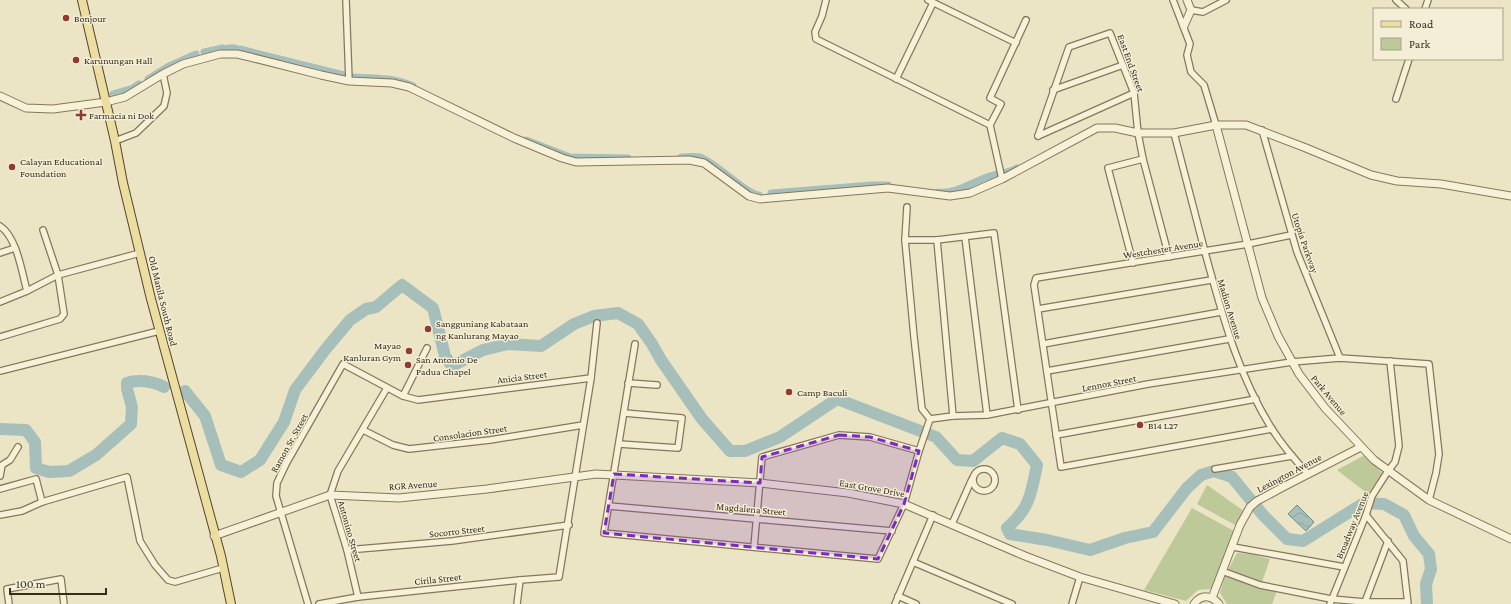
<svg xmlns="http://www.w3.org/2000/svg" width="1511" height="604" font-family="'Crimson Pro',serif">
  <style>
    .green { fill: #bec99a }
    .water { fill: url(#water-waves); stroke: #6e8d89 }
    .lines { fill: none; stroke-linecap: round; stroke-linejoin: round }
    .canal { stroke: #a7bfbb; stroke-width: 7 }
    .river { stroke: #a7bfbb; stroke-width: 12 }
    .minor-casing { stroke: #85775c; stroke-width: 8 }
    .tertiary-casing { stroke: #85775c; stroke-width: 9 }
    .primary-casing { stroke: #544530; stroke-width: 10 }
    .minor { stroke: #f7f1d8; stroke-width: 5.5 }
    .tertiary { stroke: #f7f1d8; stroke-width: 7 }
    .primary { stroke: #ecdda0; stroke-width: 8 }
    .marked { fill: #7b2cbf; fill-opacity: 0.2; stroke: #7b2cbf; stroke-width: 3; stroke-dasharray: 8 5; stroke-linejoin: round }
    .poi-dot { fill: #913b30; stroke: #f3eed5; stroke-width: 1.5 }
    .labels { text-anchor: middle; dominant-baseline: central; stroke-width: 3; stroke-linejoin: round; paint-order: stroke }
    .poi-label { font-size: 10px; fill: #372d1f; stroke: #f3eed5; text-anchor: start }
    .street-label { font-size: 10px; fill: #372d1f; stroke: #f3eed5 }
  </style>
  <defs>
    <pattern id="water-waves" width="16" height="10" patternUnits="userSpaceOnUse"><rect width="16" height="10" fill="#a7bfbb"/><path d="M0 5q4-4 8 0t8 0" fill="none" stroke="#90a4a0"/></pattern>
  </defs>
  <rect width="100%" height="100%" fill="#ebe5c5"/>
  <g class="green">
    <path d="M1365,455L1382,473L1368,494L1337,470Z"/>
    <path d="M1207,485L1244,511L1235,525L1197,504Z"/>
    <path d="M1192,508L1234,531L1211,589L1198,590L1186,601L1144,590Z"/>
    <path d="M1237,553L1250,554L1270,559L1262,582L1228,570Z"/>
    <path d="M1225,576L1247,584L1277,591L1272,604H1227L1220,593Z"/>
  </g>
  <path class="water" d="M1297,505L1314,522L1306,531L1288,514Z"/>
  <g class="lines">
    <g class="canal">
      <path d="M228,48H235"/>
      <path d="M240,49L344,75"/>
      <path d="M204,52L223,48"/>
      <path d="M352,77C373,78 393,77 413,86"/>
      <path d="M148,79L169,66L196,54"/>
      <path d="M113,94L133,88L139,84"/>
      <path d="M526,140L570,157L628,158"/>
      <path d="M681,157C687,157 694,156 700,157C716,162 747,195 759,195"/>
      <path d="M938,192C956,194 970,183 987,177C997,173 1008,174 1017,168"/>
      <path d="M771,193L872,185H888"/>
    </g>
    <g class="river">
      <path d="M185,391L205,416L221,465L241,472L260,460L284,422L295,390L325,350L350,320L366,309L376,307L402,285L433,308L445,356L452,366L483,350L508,344L541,346L574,324L594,316L618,313L638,324L652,344L661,360L702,419L730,451H745L780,437L837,399L936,437L957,460L973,461L1002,438L1020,444L1037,465C1031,494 1030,508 1007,528L1010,534L1047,540L1090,550L1125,538L1153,532L1187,488L1201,475L1214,471L1232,477L1263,515L1287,539L1303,541L1364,503L1384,504L1404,515L1414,536L1429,554L1431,569L1426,584L1427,604"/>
      <path d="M0,429L26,430L35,442L36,468L49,472L69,471L96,455L131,424L132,407L127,389V383C138,379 153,381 164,387"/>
    </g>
    <g class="minor-casing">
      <g id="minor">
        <path d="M346,0L349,81"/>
        <path d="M826,0L822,16L815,32L816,39L990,125"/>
        <path d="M928,0L1016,43"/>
        <path d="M1173,0L1190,44L1187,55L1191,72L1204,85L1216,125"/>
        <path d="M1396,0L1406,9"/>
        <path d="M1425,9L1428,0"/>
        <path d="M1191,10L1203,12L1226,0"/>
        <path d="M896,79L933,3"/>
        <path d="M1053,90L1123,65"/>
        <path d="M1396,99L1409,59"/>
        <path d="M1262,130L1297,252L1340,358"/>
        <path d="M1174,133C1185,174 1195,215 1206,256C1223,317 1238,375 1272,429C1282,445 1295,460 1308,474"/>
        <path d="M1038,136L1069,47L1110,33L1134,93L1138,133L1143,159L1169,257"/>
        <path d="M1038,136L1134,93"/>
        <path d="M115,141L136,133L164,106L167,93L163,74"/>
        <path d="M1002,179L990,125L1001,104L990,98L1026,20"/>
        <path d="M907,207L905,240L914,337L922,409L930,419"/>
        <path d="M0,226C17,237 22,273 27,291"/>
        <path d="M965,237L987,415"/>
        <path d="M905,240H937L994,233L1018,410"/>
        <path d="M937,240L953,416"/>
        <path d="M0,253L15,248"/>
        <path d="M1133,263L1108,168L1143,159"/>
        <path d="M0,302L27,291L58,275L140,253"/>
        <path d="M1038,309L1211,280"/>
        <path d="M0,337L60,319L64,314L58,275L43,230"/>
        <path d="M635,344L604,533L878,559L904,504L919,451L930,419"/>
        <path d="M1043,344L1221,312"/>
        <path d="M0,371L159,331"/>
        <path d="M1047,371L1229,339"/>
        <path d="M628,383L657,385"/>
        <path d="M403,396L427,348"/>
        <path d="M930,419L953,416L987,415L1148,384L1292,362L1340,358L1429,364L1439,454L1436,473L1429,500"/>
        <path d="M1272,429L1061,467L1034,285L1036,278L1248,244L1291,235"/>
        <path d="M363,430L393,445L409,449L490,440L583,425"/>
        <path d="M1056,435L1256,399"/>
        <path d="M619,444L678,448L682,418L624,413"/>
        <circle cx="984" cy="480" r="11"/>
        <path d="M1215,469L1292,456"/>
        <path d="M0,476L2,465L10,460L18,447"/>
        <path d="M0,489L36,479L42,502"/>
        <path d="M609,506L892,531"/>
        <path d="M0,515L22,511L42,502L127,477L140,541L155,565L168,580L175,582L223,568"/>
        <path d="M1366,515L1403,561L1408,604"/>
        <path d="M952,524L972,479"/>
        <path d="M754,547L762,457L839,435L870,437L919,451"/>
        <path d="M1233,547L1344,567"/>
        <path d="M347,550L452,541L569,525"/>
        <path d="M913,562L1012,604"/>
        <path d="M1222,571L1260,585L1331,599L1365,602H1407"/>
        <path d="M898,596L916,604"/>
        <path d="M358,597L347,550L330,495L338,471L387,388"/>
        <path d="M1365,602L1388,541"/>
        <path d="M9,604L7,589L61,579L64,604"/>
        <path d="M308,604L276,496L277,483L286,464L343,364L403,396L418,400L591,378"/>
        <path d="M319,604L358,597L520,580L559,577L591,378L597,323"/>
        <path d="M517,604L520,580"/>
        <path d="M895,604L933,515"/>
        <path d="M1072,604L1080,577"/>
        <path d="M1330,604L1366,515L1372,496L1388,471L1395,462L1399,446L1390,361"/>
      </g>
    </g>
    <g class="tertiary-casing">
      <g id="tertiary">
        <path d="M1184,26L1191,10L1187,0"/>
        <path d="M0,96L26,108L53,109L106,102L125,97L163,74L183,64L220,54H237L250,57L321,75L349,81L392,83L409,87L514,138L562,158L576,162L689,160L704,163L749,196L760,199L888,188L950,196L970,193L1002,179L1097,128H1115L1138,133H1174L1216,125H1246L1306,148L1371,175L1397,181L1441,184L1511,196"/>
        <path d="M1216,125L1262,298L1278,336L1299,374L1325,408L1374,460L1429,500L1511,539"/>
        <path d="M214,536L330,495L399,498L487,489L596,474L760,483L848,493L904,504L1025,556L1080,577L1175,604"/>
        <path d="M1212,598L1240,525L1250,507L1257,501L1285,486L1361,447"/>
        <path d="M1194,604C1201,594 1212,595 1219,604"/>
      </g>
    </g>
    <g class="primary-casing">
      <path id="primary" d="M82,0L115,141L123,183L151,299L221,556L231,604"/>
    </g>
    <use href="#minor" class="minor"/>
    <use href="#tertiary" class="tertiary"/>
    <use href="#primary" class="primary"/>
  </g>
  <path class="marked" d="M839,435L870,437L919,451L904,504L878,559L604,533L614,474L760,483L762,457Z"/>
  <g class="poi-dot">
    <circle cx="66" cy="18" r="4"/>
    <circle cx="76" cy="60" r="4"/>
    <path d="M79 109h4v4h4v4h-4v4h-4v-4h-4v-4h4z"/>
    <circle cx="12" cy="167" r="4"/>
    <circle cx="428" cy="329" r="4"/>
    <circle cx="409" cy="351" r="4"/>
    <circle cx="408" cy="365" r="4"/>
    <circle cx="789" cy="392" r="4"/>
    <circle cx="1140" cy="425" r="4"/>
  </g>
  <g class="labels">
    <g class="poi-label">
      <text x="74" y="18">Bonjour</text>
      <text x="84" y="60">Karunungan Hall</text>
      <text x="89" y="115">Farmacia ni Dok</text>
      <text x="20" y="161">Calayan Educational<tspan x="20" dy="12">Foundation</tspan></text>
      <text x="436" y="323">Sangguniang Kabataan<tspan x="436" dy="12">ng Kanlurang Mayao</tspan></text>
      <text x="401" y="345" text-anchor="end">Mayao<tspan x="401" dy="12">Kanluran Gym</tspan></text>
      <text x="416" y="359">San Antonio De<tspan x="416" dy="12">Padua Chapel</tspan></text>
      <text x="797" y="392">Camp Baculi</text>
      <text x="1148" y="425">B14 L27</text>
    </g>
    <g class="street-label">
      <text transform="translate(1131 63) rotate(70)">East End Street</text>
      <text transform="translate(1305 243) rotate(71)">Utopia Parkway</text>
      <text transform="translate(1163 249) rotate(-9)">Westchester Avenue</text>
      <text transform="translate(163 301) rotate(76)">Old Manila South Road</text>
      <text transform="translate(1230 309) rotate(73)">Madion Avenue</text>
      <text transform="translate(522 377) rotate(-7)">Anicia Street</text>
      <text transform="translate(1109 383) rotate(-11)">Lennox Street</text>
      <text transform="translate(1329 395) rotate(50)">Park Avenue</text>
      <text transform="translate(470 433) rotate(-8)">Consolacion Street</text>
      <text transform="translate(289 443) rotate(-61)">Ramon Sr. Street</text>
      <text transform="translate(1289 473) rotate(-28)">Lexington Avenue</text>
      <text transform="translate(413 485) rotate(-4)">RGR Avenue</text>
      <text transform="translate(872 488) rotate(10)">East Grove Drive</text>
      <text transform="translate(751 509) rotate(5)">Magdalena Street</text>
      <text transform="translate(1352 525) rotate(-68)">Broadway Avenue</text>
      <text transform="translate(350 531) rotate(74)">Antonino Street</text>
      <text transform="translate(457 531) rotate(-6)">Socorro Street</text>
      <text transform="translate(438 579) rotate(-6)">Cirila Street</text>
    </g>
  </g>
  <rect x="1373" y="8" width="130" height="52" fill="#f3eed5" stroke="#a8a18c"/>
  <rect x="1381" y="21" width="20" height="6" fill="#ecdda0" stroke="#a8a18c"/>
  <text x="1409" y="28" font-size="12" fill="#372d1f">Road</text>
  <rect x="1381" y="38" width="20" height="12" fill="#bec99a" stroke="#a8a18c"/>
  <text x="1409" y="48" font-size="12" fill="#372d1f">Park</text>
  <path d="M10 588v6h96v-6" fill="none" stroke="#372d1f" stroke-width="2"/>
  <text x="16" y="588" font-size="12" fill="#372d1f" stroke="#f3eed5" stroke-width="3" paint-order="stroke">100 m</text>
</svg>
